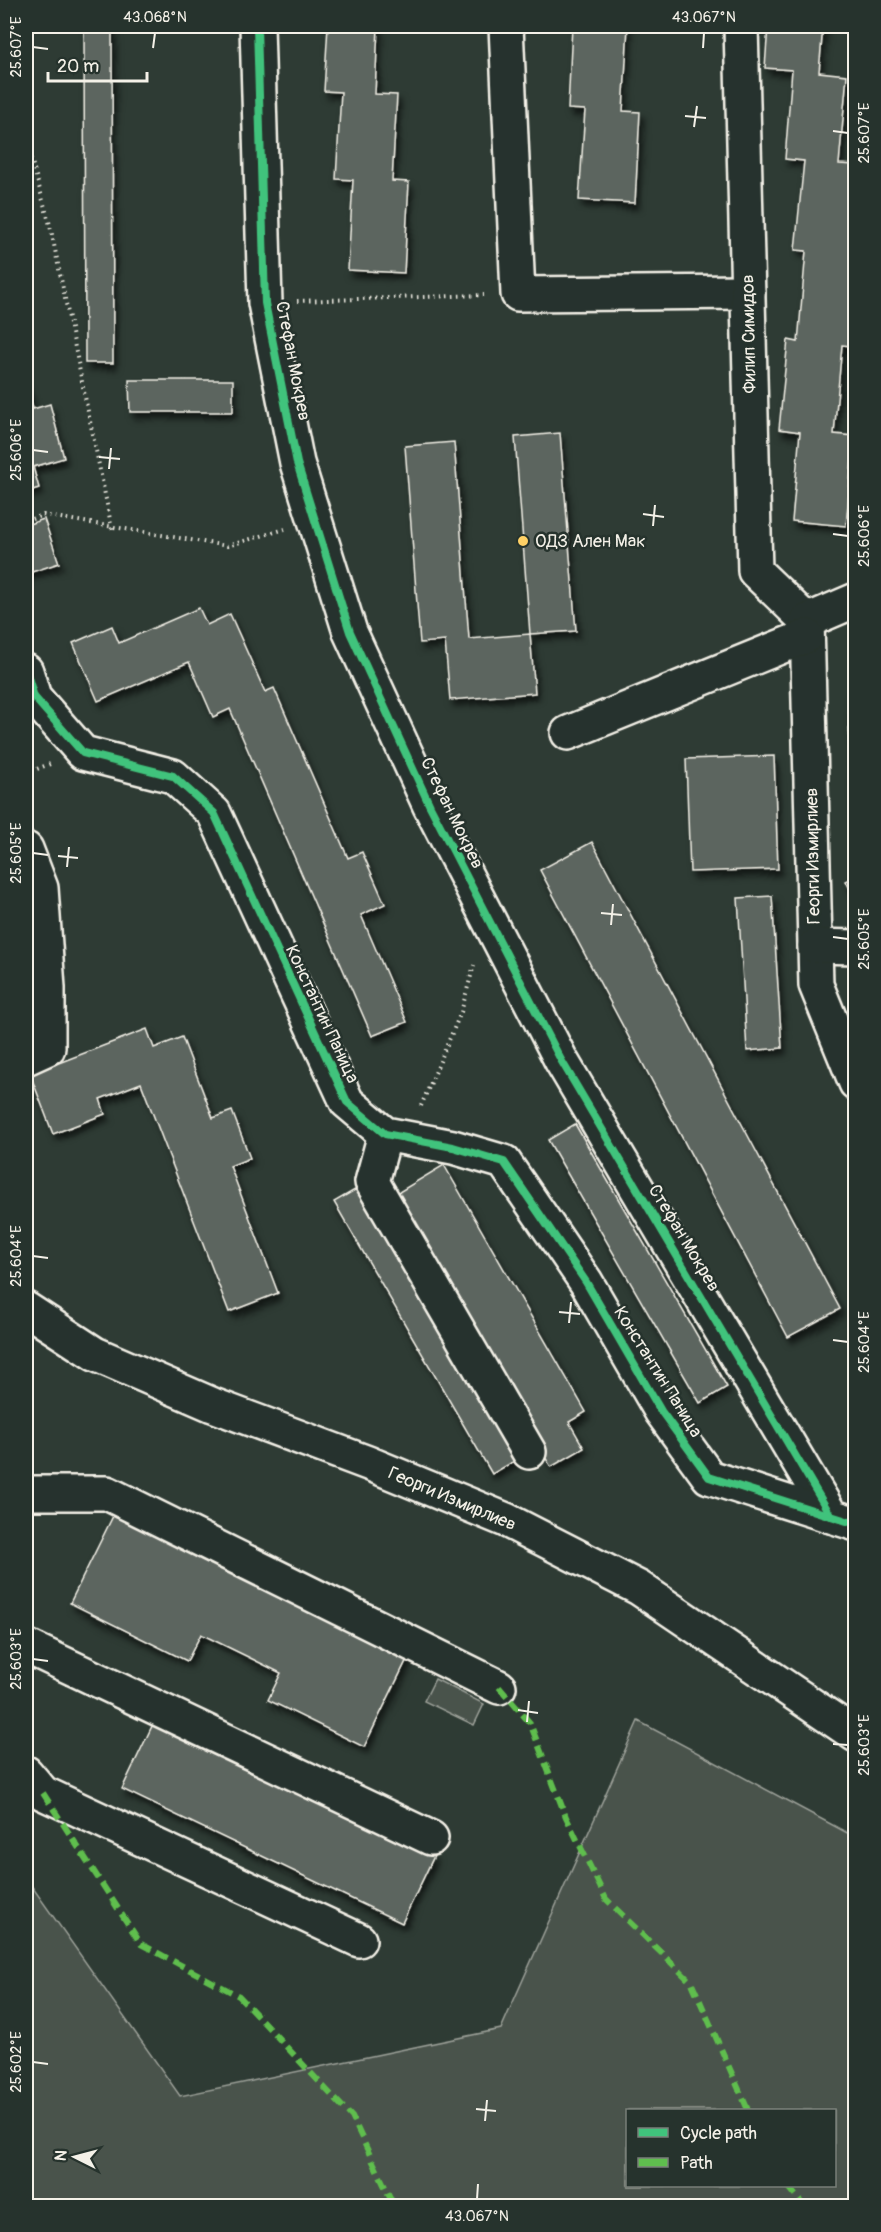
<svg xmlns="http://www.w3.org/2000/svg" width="881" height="2232" font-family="Pangolin,sans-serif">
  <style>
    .green { fill: #48524c; stroke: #9ea29a; stroke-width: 1.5; fill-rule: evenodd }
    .building { fill: #5c655e; stroke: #f4f1e8; stroke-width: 1.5; filter: url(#shadow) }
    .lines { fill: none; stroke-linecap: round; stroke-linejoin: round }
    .minor-casing { stroke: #f4f1e8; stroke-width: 38 }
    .path { stroke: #f4f1e8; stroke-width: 4; stroke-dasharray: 1.5 4.5; stroke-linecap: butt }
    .minor { stroke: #26332d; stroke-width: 33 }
    .quiet { stroke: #5fbe4e; stroke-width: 6; stroke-dasharray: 12 6; stroke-linecap: butt }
    .cycleway-casing { stroke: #26332d; stroke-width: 11 }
    .cycleway { stroke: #40c37c; stroke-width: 8 }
    .ticks { fill: none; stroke: #f4f1e8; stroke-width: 2 }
    .poi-dot { fill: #ffd166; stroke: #26332d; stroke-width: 2 }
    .labels { text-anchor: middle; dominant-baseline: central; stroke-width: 5; stroke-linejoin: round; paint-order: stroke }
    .street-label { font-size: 18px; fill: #f4f1e8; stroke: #26332d }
    .poi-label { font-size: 18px; fill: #f4f1e8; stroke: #26332d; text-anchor: start }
    .neatline { fill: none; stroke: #f4f1e8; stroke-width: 2 }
    .ticks-label { font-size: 15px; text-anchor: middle; fill: #f4f1e8 }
  </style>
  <defs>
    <filter id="shadow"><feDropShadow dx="3.5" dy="6" stdDeviation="3" flood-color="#0009"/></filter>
  </defs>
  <rect width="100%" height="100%" fill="#2e3b34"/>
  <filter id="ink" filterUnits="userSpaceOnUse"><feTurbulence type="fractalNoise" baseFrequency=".0167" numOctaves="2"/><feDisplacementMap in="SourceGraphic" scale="12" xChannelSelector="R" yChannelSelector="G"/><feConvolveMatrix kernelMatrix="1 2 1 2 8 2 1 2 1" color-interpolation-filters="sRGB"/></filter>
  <g filter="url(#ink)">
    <g class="green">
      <path d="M435,1679L484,1704L474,1725L424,1701Z"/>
      <path d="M638,1721L855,1837V2206H26V1878L180,2096L501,2029ZM628,2110H834V2186H628Z"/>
    </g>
    <g class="building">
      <path d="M84,26H112L113,363H85Z"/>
      <path d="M328,26H378L375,94L397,95L392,181L409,182L404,273L348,270L353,180L336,179L341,92L324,91Z"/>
      <path d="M572,26H628L623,111L640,112L635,203L579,200L585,110L568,109Z"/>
      <path d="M768,26H823L819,72L847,75L839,164L856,165L850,255H856V312L852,346L842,345L834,434L854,436L846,526L792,521L800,432L779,429L788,340L798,342L806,251L795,250L804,161L785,159L792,70L765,68Z"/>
      <path d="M129,380H233V412H130Z"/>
      <path d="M26,382L33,409L50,404L64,458L33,467L39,488L26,492Z"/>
      <path d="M560,433L576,631L530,634L515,437Z"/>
      <path d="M454,442L469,639L530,634L535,693L450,700L445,641L420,643L405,446Z"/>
      <path d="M44,519L59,563L26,574V525Z"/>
      <path d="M199,608L207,625L230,614L265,692L274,688L348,858L362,852L385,904L361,915L407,1022L372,1036L230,709L213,717L189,662L98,701L73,643L112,626L119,643Z"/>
      <path d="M856,690V816H852L848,691Z"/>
      <path d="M774,756L778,869L690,872L686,759Z"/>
      <path d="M592,842L840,1309L788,1337L540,870Z"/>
      <path d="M856,876V901L846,881Z"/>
      <path d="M772,896L782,1048L747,1051L738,898Z"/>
      <path d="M147,1029L154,1048L182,1037L213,1118L232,1111L250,1158L230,1166L278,1293L229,1312L141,1083L100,1099L105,1114L53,1134L30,1074Z"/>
      <path d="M575,1124L727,1387L700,1403L548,1140Z"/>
      <path d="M444,1165L586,1412L569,1422L584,1448L551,1467L394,1195Z"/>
      <path d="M360,1187L518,1459L492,1474L334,1202Z"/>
      <path d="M117,1508L410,1653L364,1747L268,1700L281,1673L201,1634L187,1661L70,1603Z"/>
      <path d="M154,1722L434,1856L402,1923L122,1789Z"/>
    </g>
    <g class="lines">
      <g class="minor-casing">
        <g id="minor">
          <path d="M257,26L265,303L297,463L350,632L430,806L561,1060L831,1516L856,1524"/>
          <path d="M506,26L518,294L748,292"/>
          <path d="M741,26L755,571L807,621"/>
          <path d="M807,621L816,985L856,1083"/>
          <path d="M807,621L856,600"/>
          <path d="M26,671L34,697L83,753L173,776L214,813L347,1102L385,1134L453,1147L504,1162L586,1282L661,1411L709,1477L831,1516"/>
          <path d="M568,733L807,636"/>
          <path d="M26,849L41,888L48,988V1048L26,1058"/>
          <path d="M815,946L856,947"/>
          <path d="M385,1134L372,1182L529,1452"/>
          <path d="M26,1309L95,1354L213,1405L368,1463L506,1520L639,1588L856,1735"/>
          <path d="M26,1493H107L499,1687"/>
          <path d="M26,1646L431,1838"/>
          <path d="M26,1773L43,1793L359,1940"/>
        </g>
      </g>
      <g class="path">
        <path d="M26,141L50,225L112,529"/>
        <path d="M297,301L484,295"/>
        <path d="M26,521L43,515L227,546L285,529"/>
        <path d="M26,773L50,764"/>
        <path d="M421,1106L461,1012L474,965"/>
      </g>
      <use href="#minor" class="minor"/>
      <g class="quiet">
        <path d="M499,1687L530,1723L566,1817L606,1899L692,1983L748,2110"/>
        <path d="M43,1793L141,1944L239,1996L352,2117L394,2206"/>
        <path d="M788,2186L804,2206"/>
      </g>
      <g class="cycleway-casing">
        <g id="cycleway">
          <path d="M257,26L265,303L297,463L350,632L430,806L561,1060L831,1516L856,1524"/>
          <path d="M26,671L34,697L83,753L173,776L214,813L347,1102L385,1134L453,1147L504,1162L586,1282L661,1411L709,1477L831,1516"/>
        </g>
      </g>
      <use href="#cycleway" class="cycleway"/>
    </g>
  </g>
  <path class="ticks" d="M33,47L48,49M153,48L155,33M703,48L704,33M685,116L706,118M694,127L697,106M833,131L848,133M33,450L48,452M99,457L120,459M109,469L111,448M643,514L664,517M653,526L655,505M833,534L848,536M33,853L48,855M58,856L78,858M67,867L69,847M601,913L622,915M611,925L613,904M833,937L848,939M33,1256L48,1258M559,1312L580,1314M569,1323L571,1302M833,1340L848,1342M33,1659L48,1661M518,1710L538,1713M527,1722L529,1701M833,1744L848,1745M33,2062L48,2064M476,2109L496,2111M485,2121L487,2100M477,2199L478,2184"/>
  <circle class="poi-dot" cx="523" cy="541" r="6"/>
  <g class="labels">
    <g class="street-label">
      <text transform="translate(749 334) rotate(-91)">Филип Симидов</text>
      <text transform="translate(293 361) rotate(79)">Стефан Мокрев</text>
      <text transform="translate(452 813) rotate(64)">Стефан Мокрев</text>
      <text transform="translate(813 856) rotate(-91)">Георги Измирлиев</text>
      <text transform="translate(322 1014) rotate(65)">Константин Паница</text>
      <text transform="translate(684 1238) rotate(59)">Стефан Мокрев</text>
      <text transform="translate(658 1372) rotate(58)">Константин Паница</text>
      <text transform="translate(452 1499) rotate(23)">Георги Измирлиев</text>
    </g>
    <g class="poi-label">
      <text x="535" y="541">ОДЗ Ален Мак</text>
    </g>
  </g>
  <rect width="881" height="2232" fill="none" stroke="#26332d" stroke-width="66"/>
  <rect x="626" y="2109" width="210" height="78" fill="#26332d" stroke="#787f78" stroke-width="1.5"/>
  <rect x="638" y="2128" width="30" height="9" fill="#40c37c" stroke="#787f78" stroke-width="1.5"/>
  <text x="680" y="2139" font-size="18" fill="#f4f1e8">Cycle path</text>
  <rect x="638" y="2158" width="30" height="9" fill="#5fbe4e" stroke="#787f78" stroke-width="1.5"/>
  <text x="680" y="2169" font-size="18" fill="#f4f1e8">Path</text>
  <g transform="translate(75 2157) rotate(276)" stroke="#26332d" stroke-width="4.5" paint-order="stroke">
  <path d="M0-4.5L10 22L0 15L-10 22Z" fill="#f4f1e8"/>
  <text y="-9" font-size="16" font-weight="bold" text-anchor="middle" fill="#f4f1e8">N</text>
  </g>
  <path d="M48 72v9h99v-9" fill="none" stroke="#f4f1e8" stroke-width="3"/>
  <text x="57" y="72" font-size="18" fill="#f4f1e8" stroke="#26332d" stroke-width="4.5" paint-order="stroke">20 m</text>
  <rect x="33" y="33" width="815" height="2166" class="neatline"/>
  <g class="ticks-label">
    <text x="155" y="22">43.068°N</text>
    <text x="704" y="22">43.067°N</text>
    <text transform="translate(16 47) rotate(-90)" y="5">25.607°E</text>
    <text transform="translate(864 133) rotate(-90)" y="5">25.607°E</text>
    <text transform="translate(16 450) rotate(-90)" y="5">25.606°E</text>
    <text transform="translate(864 536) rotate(-90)" y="5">25.606°E</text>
    <text transform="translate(16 853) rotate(-90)" y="5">25.605°E</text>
    <text transform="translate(864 939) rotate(-90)" y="5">25.605°E</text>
    <text transform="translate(16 1256) rotate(-90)" y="5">25.604°E</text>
    <text transform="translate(864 1342) rotate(-90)" y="5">25.604°E</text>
    <text transform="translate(16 1659) rotate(-90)" y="5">25.603°E</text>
    <text transform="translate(864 1745) rotate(-90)" y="5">25.603°E</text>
    <text transform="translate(16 2062) rotate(-90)" y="5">25.602°E</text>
    <text x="477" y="2221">43.067°N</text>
  </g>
</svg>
